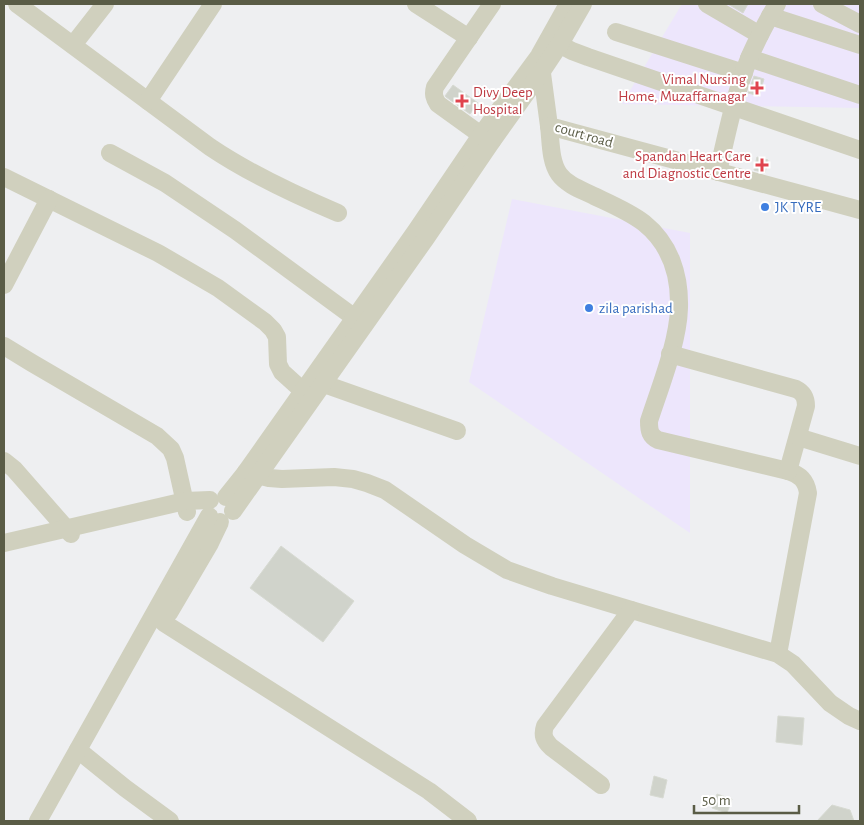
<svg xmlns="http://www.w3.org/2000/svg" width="864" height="825" font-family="'Alegreya Sans',sans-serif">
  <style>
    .commercial { fill: #ede6fc }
    .building { fill: #d0d3cb; stroke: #d7dad2 }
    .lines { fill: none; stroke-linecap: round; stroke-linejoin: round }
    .minor { stroke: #d0d0be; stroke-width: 18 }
    .health-dot { fill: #e0444e; stroke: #fff; stroke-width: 2 }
    .shop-dot { fill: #3f7fe0; stroke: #fff; stroke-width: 2 }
    .labels { text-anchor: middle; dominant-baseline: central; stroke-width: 4; stroke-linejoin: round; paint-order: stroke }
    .health-label { font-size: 15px; fill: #be3a42; stroke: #fff; text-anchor: end }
    .street-label { font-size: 15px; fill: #5a5c46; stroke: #fff }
    .shop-label { font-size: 15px; fill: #366cbe; stroke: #fff; text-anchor: start }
  </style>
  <rect width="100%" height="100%" fill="#eeeff1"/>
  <g class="commercial">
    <path d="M682,4H860V108L622,104Z"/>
    <path d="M512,199L690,233V533L469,382Z"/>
  </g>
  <g class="building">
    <path d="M728,4H748L743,13Z"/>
    <path d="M754,76L764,79L759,96L748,93Z"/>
    <path d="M453,85L478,103L470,114L446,97L445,96Z"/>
    <path d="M757,157L768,160L765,173L754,170Z"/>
    <path d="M281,546L354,601L323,642L250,588Z"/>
    <path d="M778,716L804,718L802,745L776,742Z"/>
    <path d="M654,776L667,780L663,798L650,795Z"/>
    <path d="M717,794L732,799L727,813L712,808Z"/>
    <path d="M832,805L850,810L854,821H817Z"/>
  </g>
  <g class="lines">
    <g class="minor">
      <path d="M17,4L210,147C250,174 293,194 338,213"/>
      <path d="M416,4L469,38"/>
      <path d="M707,4L760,35"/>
      <path d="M822,4L860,24"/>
      <path d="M770,16L860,45"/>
      <path d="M616,32L744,73"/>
      <path d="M549,39L572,51L588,57L860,150"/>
      <path d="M73,45L105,4"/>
      <path d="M749,58L860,95"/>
      <path d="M541,66L549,126L860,210"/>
      <path d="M148,101L213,4"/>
      <path d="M549,126C551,142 550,161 559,174C567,185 582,190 594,196C611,204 630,212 644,223C670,244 680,275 679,308C678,343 660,387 649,421C649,431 650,436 658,440L788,471C800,475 806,480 808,493L778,654"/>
      <path d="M492,141L481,135L438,104C434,98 433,94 435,87L492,4"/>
      <path d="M110,153L165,183L235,230L355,318"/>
      <path d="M718,172C727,133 735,93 750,56C758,38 767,21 777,4"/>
      <path d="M4,177L158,253L218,288L265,322L273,330L277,337L278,364L282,372L303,391"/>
      <path d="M4,285L49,199"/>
      <path d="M4,346L32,363L157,436L171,449L175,458L187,512"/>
      <path d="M670,354L796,389C804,393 806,398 806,406L788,471"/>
      <path d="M324,384L457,431"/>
      <path d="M798,437L860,456"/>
      <path d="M4,461L14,469L71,534"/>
      <path d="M246,472L269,478L282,479L334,477L353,479L367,483L385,490L465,545L507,570L552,586L778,654L793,664L830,703L849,716L860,721"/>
      <path d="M226,497L246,472L416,231L481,135L539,56L568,4"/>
      <path d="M233,511L426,238L492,141L542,71L560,44L583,4"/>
      <path d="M4,543L185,501L210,500"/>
      <path d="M169,613L209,545L220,522"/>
      <path d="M164,623L429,791L468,821"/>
      <path d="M78,750L125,788L170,821"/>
      <path d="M601,785L551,747C544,740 542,735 545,726L631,610"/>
      <path d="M38,821L209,516"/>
    </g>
  </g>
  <g class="health-dot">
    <path d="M754.5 80.5h5v5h5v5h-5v5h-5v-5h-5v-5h5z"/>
    <path d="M459.5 93.5h5v5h5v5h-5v5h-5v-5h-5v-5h5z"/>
    <path d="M759.5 157.5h5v5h5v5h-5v5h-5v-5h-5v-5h5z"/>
  </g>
  <g class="shop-dot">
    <circle cx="765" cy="207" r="5"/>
    <circle cx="589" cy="308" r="5"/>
  </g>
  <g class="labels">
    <g class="health-label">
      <text x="746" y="79">Vimal Nursing<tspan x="746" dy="17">Home, Muzaffarnagar</tspan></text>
      <text x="473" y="92" text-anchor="start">Divy Deep<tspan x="473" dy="17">Hospital</tspan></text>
      <text x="751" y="156">Spandan Heart Care<tspan x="751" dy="17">and Diagnostic Centre</tspan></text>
    </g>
    <g class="street-label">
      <text transform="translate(584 135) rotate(16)">court road</text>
    </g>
    <g class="shop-label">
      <text x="775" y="207">JK TYRE</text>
      <text x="599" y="308">zila parishad</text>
    </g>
  </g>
  <rect width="864" height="825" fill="none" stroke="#5a5c46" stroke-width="10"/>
  <path d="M694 805v8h105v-8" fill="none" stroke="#5a5c46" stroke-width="2.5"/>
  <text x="702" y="805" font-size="15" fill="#5a5c46" stroke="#ffffff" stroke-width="4" paint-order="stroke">50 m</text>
</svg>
